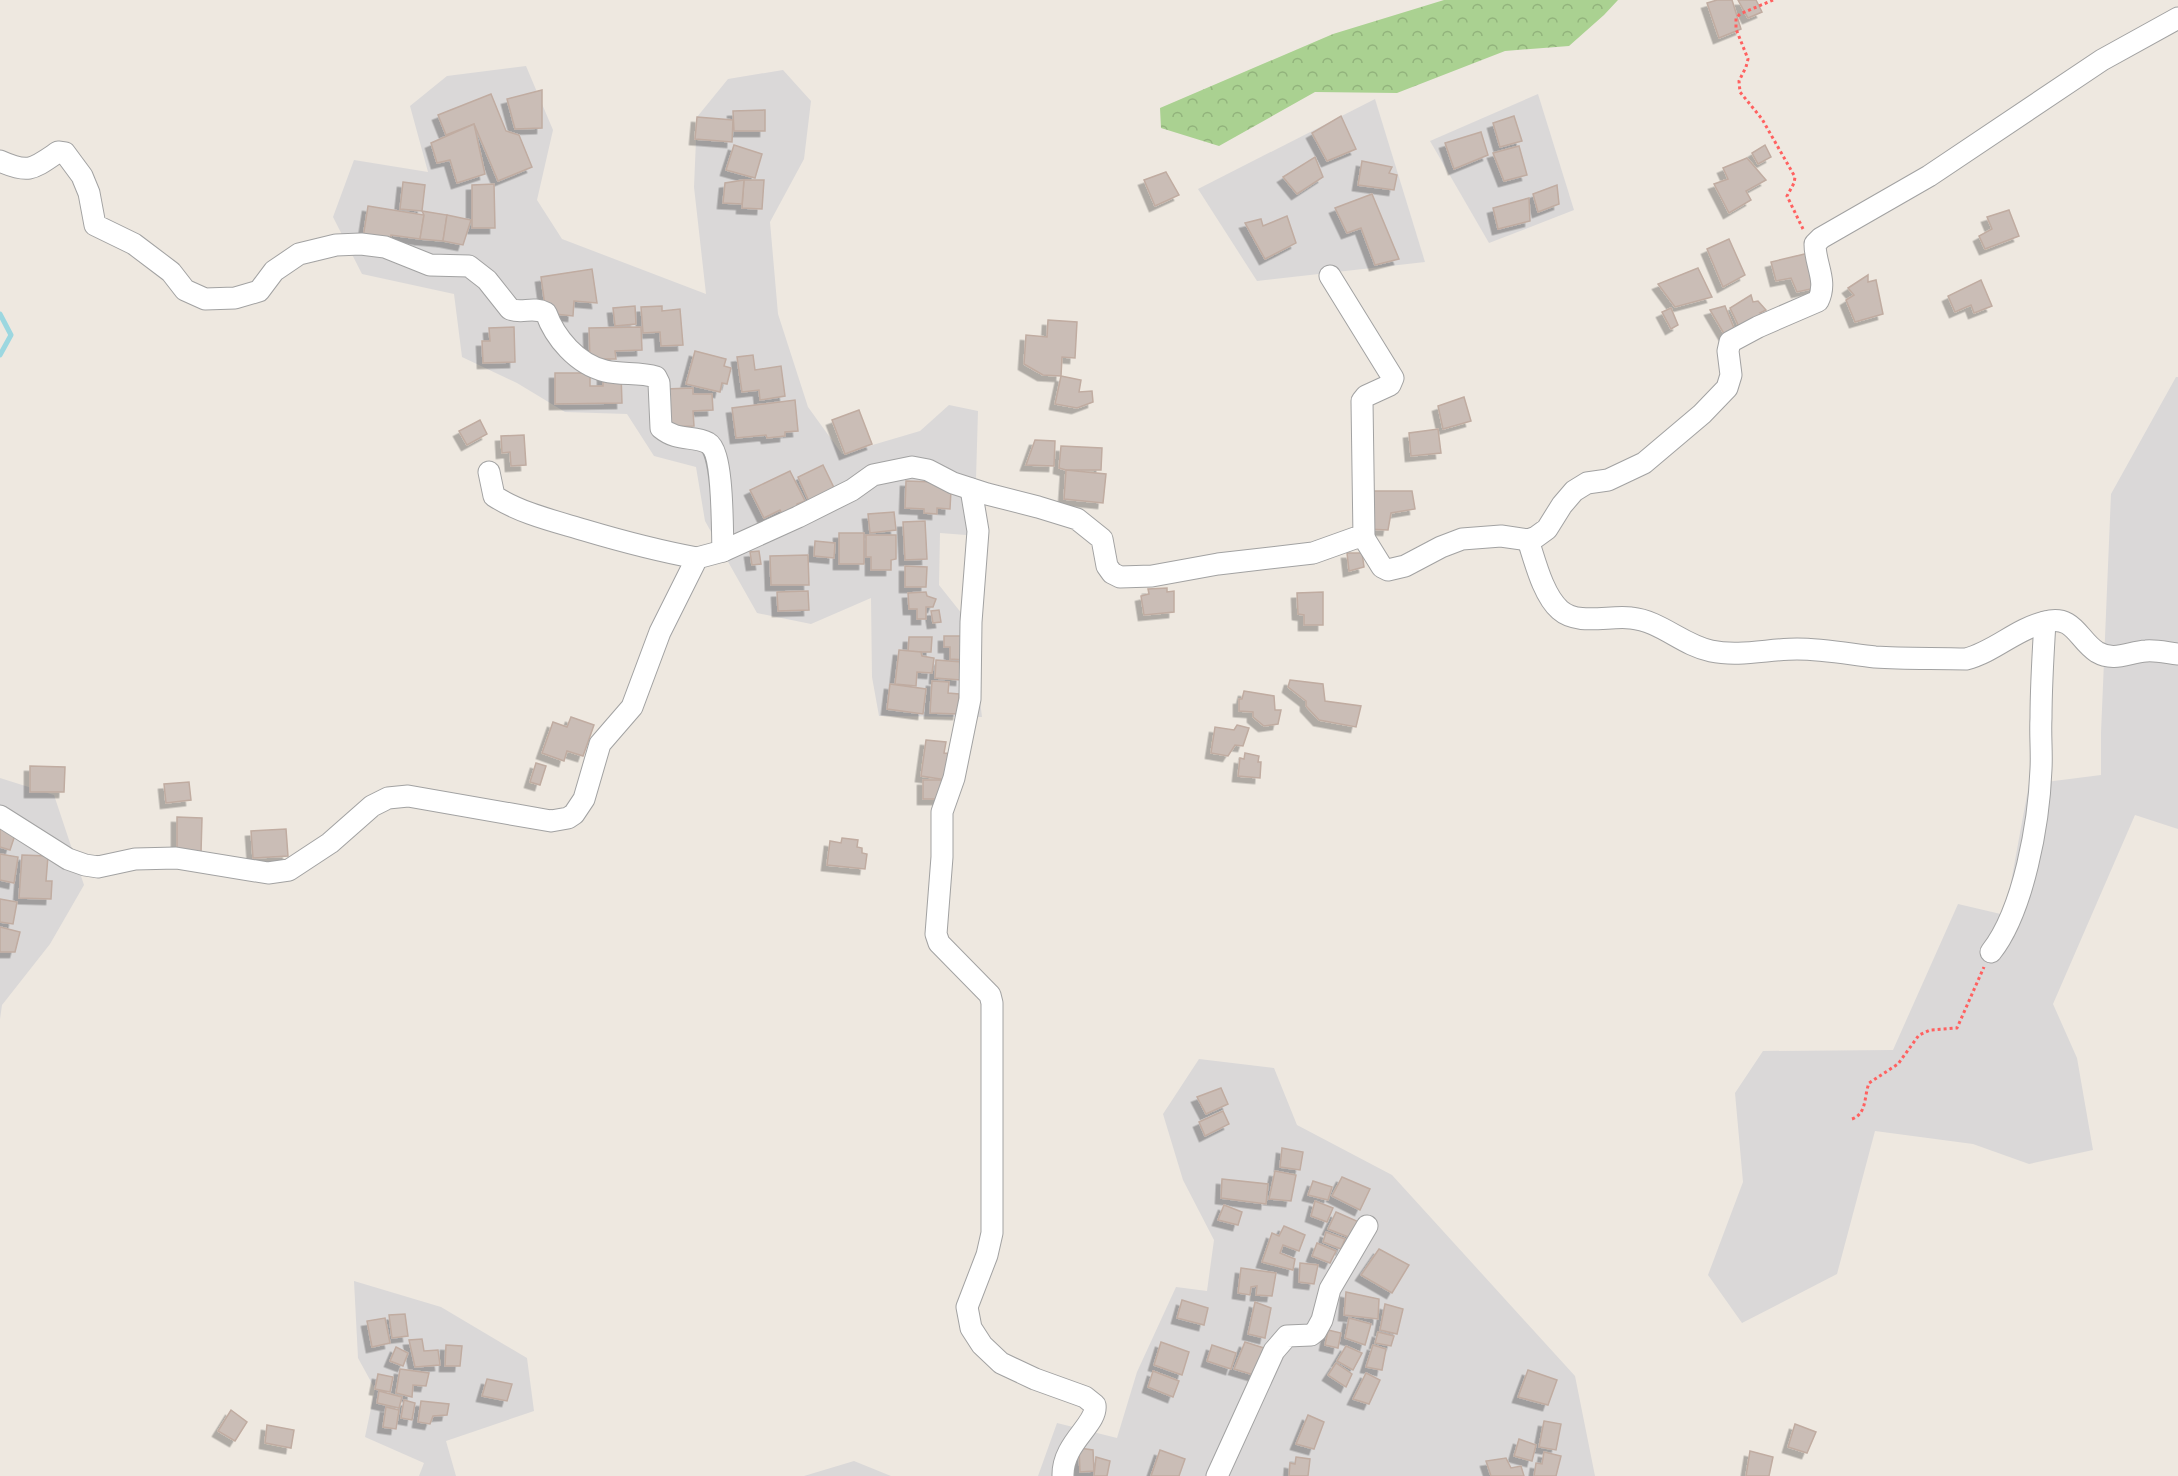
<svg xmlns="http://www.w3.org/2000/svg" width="2178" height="1476" font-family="'Fira Sans',sans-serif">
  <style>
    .residential { fill: #dad8d8 }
    .forest { fill: url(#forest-crowns) }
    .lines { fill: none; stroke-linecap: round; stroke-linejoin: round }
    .stream { stroke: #9cd7e0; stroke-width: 5 }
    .building { fill: #cabdb6; stroke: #c0aca1; stroke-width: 1.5; filter: url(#shadow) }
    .minor-casing { stroke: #a2a2a2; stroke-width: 23 }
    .path { stroke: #ff6160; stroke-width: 3; stroke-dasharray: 3 3; stroke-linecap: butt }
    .minor { stroke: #fff; stroke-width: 21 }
  </style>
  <defs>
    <pattern id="forest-crowns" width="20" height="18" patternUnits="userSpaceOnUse" patternTransform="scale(1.5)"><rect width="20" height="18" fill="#aad191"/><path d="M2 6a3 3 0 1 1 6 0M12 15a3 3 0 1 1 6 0" fill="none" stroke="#92b37c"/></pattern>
    <filter id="shadow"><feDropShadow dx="-5.5" dy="5.5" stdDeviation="0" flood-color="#0004"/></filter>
  </defs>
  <rect width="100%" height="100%" fill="#eee8e0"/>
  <g class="residential">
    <path d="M526,66L553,130L537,200L562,239L706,294L694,187L697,117L728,79L783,70L811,101L804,159L770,222L778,314L808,407L842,454L920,431L949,405L978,411L976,479L979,536L940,533L939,585L970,624L982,717L879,716L872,677L871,598L811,624L757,613L705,521L696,467L654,456L627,414L565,412L517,383L462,357L454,294L362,274L333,217L354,160L428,172L410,106L447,76Z"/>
    <path d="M1538,94L1574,210L1489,243L1430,141Z"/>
    <path d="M1375,99L1425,262L1257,281L1198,189Z"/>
    <path d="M2176,377H2178V829L2135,815L2053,1004L2077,1058L2093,1150L2029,1164L1973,1144L1875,1131L1837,1274L1742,1323L1708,1275L1743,1182L1735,1093L1763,1051L1893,1050L1958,904L2005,915L2029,784L2101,775V733L2111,494Z"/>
    <path d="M0,778L54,795L84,885L50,944L2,1005L0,1019Z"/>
    <path d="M1199,1059L1274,1068L1297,1125L1392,1175L1575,1376L1595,1476H1038L1057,1423L1117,1438L1137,1372L1176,1287L1207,1291L1214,1240L1183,1180L1163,1114Z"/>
    <path d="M354,1281L441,1307L527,1358L534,1411L446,1441L456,1476H419L424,1463L365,1437L375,1389L358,1358Z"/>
    <path d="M854,1461L891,1476H804Z"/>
  </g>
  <path class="forest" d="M1444,0H1618L1604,15L1569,46L1505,51L1397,93L1315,92L1219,146L1161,128L1160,108L1333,34Z"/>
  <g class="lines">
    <path class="stream" d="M0,314L11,335L0,355"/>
  </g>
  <g class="building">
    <path d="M1717,0H1732L1741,29L1719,38L1707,3Z"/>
    <path d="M1738,0H1756L1762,12L1748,18Z"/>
    <path d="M542,90V128L515,129L507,99Z"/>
    <path d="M491,94L506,131L519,135L532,167L498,181L474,124L446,135L438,115Z"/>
    <path d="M765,110V131H734L733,111Z"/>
    <path d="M1341,116L1356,149L1327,161L1312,133Z"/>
    <path d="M1514,116L1522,141L1500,147L1493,123Z"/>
    <path d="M697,117L733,120L732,142L695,139Z"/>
    <path d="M474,124L485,174L457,183L450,160L437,163L431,143Z"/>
    <path d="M1481,132L1488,155L1454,169L1445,143Z"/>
    <path d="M734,145L762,154L755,178L726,170Z"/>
    <path d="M1765,145L1771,157L1758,164L1752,153Z"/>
    <path d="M1519,146L1527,175L1504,181L1493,153Z"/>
    <path d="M1315,157L1323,177L1297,194L1283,177Z"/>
    <path d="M1747,158L1766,180L1746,191L1751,200L1729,213L1714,184L1728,179L1723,168Z"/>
    <path d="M1362,161L1392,167L1389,173L1397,175L1394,190L1358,185Z"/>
    <path d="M1166,172L1179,195L1155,206L1144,180Z"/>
    <path d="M744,180H764L762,209L742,208Z"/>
    <path d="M744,180L742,204L723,203L725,183Z"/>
    <path d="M403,182L425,185L422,211L400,209Z"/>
    <path d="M494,184L495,228H472V185Z"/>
    <path d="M1557,185L1559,204L1538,212L1533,194Z"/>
    <path d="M1372,194L1399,259L1375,265L1361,228L1347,233L1335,208Z"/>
    <path d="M1529,198L1530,221L1498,229L1493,208Z"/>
    <path d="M368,206L424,215L420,239L391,235L390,242L363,238Z"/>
    <path d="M2009,210L2019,236L1985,249L1979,236L1992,229L1987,217Z"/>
    <path d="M422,211L447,215L443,241L420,239L424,215Z"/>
    <path d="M447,215L471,220L463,245L443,241Z"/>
    <path d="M1287,216L1296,243L1265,259L1245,223L1261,219L1263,226Z"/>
    <path d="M1729,239L1745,275L1723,287L1707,249Z"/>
    <path d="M1809,253L1820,287L1797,292L1791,278L1776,281L1771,262Z"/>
    <path d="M1698,268L1712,297L1675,307L1658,284Z"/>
    <path d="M592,269L597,303L574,301L573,316L546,313L541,277Z"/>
    <path d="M1868,275V282L1876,280L1883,314L1855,322L1846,300L1854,295L1848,288Z"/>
    <path d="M1981,280L1992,306L1974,313L1971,305L1955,312L1948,296Z"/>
    <path d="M1751,295L1753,302L1758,301L1766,310L1760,313L1766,319L1741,331L1730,308Z"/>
    <path d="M635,306L636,324L615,326L613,308Z"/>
    <path d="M662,306V311L680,309L683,345L661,346L660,332L643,333L641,307Z"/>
    <path d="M1725,306L1736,333L1726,337L1710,310Z"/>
    <path d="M1671,308L1678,325L1671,329L1662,312Z"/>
    <path d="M1048,320L1077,322L1075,358L1062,357L1061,376L1043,375L1024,364L1026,335L1047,337Z"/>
    <path d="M514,327L515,362L483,363L482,341H490L489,328Z"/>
    <path d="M641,327L642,350L615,351L616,359H590L589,328Z"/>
    <path d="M695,351L726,359L724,366L731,368L727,384L722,383L720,392L686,384Z"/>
    <path d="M753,355L755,370L781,366L785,396L760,400L759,390L742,392L737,357Z"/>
    <path d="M555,373H590V386H603V374H621L622,403L555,404Z"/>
    <path d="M1061,376L1081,380L1079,392L1092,391L1093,402L1077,408L1055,404Z"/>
    <path d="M693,388V394H712L713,410L693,411L694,426L666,427L664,389Z"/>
    <path d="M1464,397L1471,421L1443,429L1438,406Z"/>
    <path d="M795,400L798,431L785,432V436L767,438L766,435L736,438L732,408Z"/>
    <path d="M859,410L872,444L845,454L832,420Z"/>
    <path d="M480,420L487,434L467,445L459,431Z"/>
    <path d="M1438,429L1441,453L1411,456L1409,433Z"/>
    <path d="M524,435L526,465L511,466L510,452L502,453L501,436Z"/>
    <path d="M1035,440L1055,441L1054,466L1026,465Z"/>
    <path d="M1061,446L1102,448L1101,470H1066L1059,468Z"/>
    <path d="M823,465L837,494L811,506L798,477Z"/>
    <path d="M1066,470L1106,474L1103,503L1064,499Z"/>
    <path d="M790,471L805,501L797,504V509L783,516L780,510L764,518L750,490Z"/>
    <path d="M906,481L935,482L951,490L950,509L937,508V514L924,513V509L905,508Z"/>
    <path d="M1366,491H1412L1415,509L1391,513L1388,530L1366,529Z"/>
    <path d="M894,512L896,530L870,533L868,514Z"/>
    <path d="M925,521L927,559L905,560L903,522Z"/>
    <rect x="839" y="533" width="25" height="31"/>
    <path d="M866,535H896V559L891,560V570H871V557H866Z"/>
    <path d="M815,541L835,543L834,558L814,556Z"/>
    <path d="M759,551L761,564L752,565L750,552Z"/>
    <path d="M1347,553H1362L1364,567L1349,571Z"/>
    <path d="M808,555L809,585H771L770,556Z"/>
    <path d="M905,566L927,567L926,587H905Z"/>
    <path d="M1167,588V592L1174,591V612L1144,615L1141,596L1149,594L1148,589Z"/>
    <path d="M808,591L809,610L778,611L777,592Z"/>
    <path d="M926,592L927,596L936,599L933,607H926V619H917V609H909L908,593Z"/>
    <path d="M1323,592V625H1304V615L1298,614L1297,593Z"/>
    <path d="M939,610L941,622L933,623L931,611Z"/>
    <path d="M944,636H966V660L950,659V647H944Z"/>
    <path d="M909,637H932L931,652H908Z"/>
    <path d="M899,650L921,652L922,656L934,658L932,673L917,672L916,686L895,684Z"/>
    <path d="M936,660L962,662L961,680L935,678Z"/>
    <path d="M1290,680L1323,684L1325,701L1361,706L1356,727L1319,720L1306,706V701L1288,687Z"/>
    <path d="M932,681L949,682L948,693L959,694L958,714L930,713Z"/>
    <path d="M890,684L926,689L923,714L887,709Z"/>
    <path d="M1244,691L1274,696L1275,710H1281L1278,724L1264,726L1253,717V712L1239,711V699H1242Z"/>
    <path d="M571,717L594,725L583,756L567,751L564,761L542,753L553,722L567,727Z"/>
    <path d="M1237,725L1249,728L1243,746L1235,745L1228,756L1211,753L1215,727L1234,730Z"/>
    <path d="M926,740L946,742L944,753L956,754L953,781L921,776Z"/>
    <path d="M1245,753L1259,756L1258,762H1261L1260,778L1238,776L1240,758L1244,759Z"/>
    <path d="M536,763L546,766L540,785L530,782Z"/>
    <path d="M30,766L65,767L64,792H30Z"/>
    <rect x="923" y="780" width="21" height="19"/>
    <path d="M189,782L191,800L166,803L164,784Z"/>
    <path d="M177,817L202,818L201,853H177Z"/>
    <path d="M0,822L17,829L10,850L0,847Z"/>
    <path d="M286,829L288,856L253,858L251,831Z"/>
    <path d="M842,838L858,840L857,847L862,848V853L867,854L865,869L827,865L830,841L841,843Z"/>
    <path d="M0,854L18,857L14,883L0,880Z"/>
    <path d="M22,855L48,856L46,881H52L51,899L19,898Z"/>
    <path d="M0,899L17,902L13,924L0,922Z"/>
    <path d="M0,927L20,932L15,952H0Z"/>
    <path d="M1221,1088L1228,1104L1206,1114L1197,1097Z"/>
    <path d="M1223,1111L1229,1124L1205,1136L1199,1122Z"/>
    <path d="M1282,1148L1303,1152L1300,1170L1280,1167Z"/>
    <path d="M1275,1171L1296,1175L1291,1201L1269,1199Z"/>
    <path d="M1342,1177L1370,1189L1360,1210L1332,1196Z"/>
    <path d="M1222,1179L1268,1184L1266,1204L1221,1198Z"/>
    <path d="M1313,1181L1332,1187L1328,1200L1308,1195Z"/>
    <path d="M1315,1201L1333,1208L1327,1222L1311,1216Z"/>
    <path d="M1224,1205L1242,1212L1238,1225L1218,1220Z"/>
    <path d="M1336,1212L1359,1222L1351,1238L1328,1229Z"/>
    <path d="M1284,1226L1305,1235L1299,1251L1283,1245L1280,1253L1295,1259L1293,1270L1262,1262L1272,1233L1279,1236Z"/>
    <path d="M1326,1232L1345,1239L1341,1249L1323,1242Z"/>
    <path d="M1317,1243L1336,1251L1330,1263L1312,1256Z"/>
    <path d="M1379,1249L1409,1265L1392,1293L1361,1275Z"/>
    <path d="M1300,1263L1318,1265L1314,1284L1299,1282Z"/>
    <path d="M1241,1268L1276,1273L1272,1296L1256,1295L1257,1286L1251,1287L1250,1295L1238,1293Z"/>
    <path d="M1346,1292L1379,1299L1378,1319L1344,1315Z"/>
    <path d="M1182,1300L1208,1308L1204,1325L1177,1318Z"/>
    <path d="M1255,1302L1271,1308L1265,1338L1248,1334Z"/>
    <path d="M1385,1304L1403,1309L1397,1334L1380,1330Z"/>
    <path d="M405,1314L408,1336L392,1338L389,1315Z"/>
    <path d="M385,1318L390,1343L372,1347L367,1321Z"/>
    <path d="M1349,1318L1371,1324L1365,1345L1345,1338Z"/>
    <path d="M1328,1330L1341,1333L1338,1348L1325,1345Z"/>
    <path d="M1378,1332L1394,1336L1391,1346L1375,1343Z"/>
    <path d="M422,1339L424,1351L438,1350L440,1365L415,1367L409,1340Z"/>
    <path d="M1161,1342L1189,1352L1182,1375L1154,1365Z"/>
    <path d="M1245,1342L1264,1348L1254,1375L1234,1369Z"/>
    <path d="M446,1345L462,1346L460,1366H445Z"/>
    <path d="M1212,1345L1236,1353L1231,1369L1207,1361Z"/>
    <path d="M1373,1345L1386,1349L1382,1370L1366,1367Z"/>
    <path d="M1346,1346L1362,1353L1353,1370L1337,1361Z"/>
    <path d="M396,1347L408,1353L403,1366L390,1361Z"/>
    <path d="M1336,1363L1352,1374L1346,1387L1328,1375Z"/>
    <path d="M400,1369L429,1373L426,1386L413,1385L412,1397L396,1393Z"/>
    <path d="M1528,1370L1557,1380L1548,1405L1518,1397Z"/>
    <path d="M1153,1371L1179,1381L1173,1397L1148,1387Z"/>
    <path d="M1366,1373L1380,1380L1369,1404L1353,1399Z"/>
    <path d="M378,1374L393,1377L390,1392L375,1389Z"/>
    <path d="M487,1379L512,1384L507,1401L482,1396Z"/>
    <path d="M379,1391L402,1397L399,1408L377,1403Z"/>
    <path d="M404,1400L415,1403L412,1420L401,1418Z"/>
    <path d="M421,1401L449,1404L447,1415L433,1416L430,1424L418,1422Z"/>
    <path d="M386,1407L399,1410L396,1429L383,1427Z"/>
    <path d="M231,1410L247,1422L235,1441L218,1431Z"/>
    <path d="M1308,1415L1324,1422L1314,1449L1296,1444Z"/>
    <path d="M1544,1421L1561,1424L1556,1450L1539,1447Z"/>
    <path d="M1795,1424L1816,1432L1807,1453L1788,1447Z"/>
    <path d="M267,1425L294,1430L291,1448L265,1443Z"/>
    <path d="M1519,1439L1536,1445L1532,1461L1514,1456Z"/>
    <path d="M1079,1448L1093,1450L1094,1471L1080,1472Z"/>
    <path d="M1160,1450L1185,1459L1179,1476H1151Z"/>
    <path d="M1750,1451L1773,1457L1769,1476H1746Z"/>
    <path d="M1544,1452L1561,1456L1556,1476H1534L1536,1463L1542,1464Z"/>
    <path d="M1096,1457L1110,1461L1107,1476H1094Z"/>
    <path d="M1296,1457L1310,1459L1308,1476H1289L1290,1463L1295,1464Z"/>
    <path d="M1506,1458L1511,1468L1521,1466L1524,1476H1491L1486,1461Z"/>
  </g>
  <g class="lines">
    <g class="minor-casing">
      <g id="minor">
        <path d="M0,161C29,174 33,169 58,152L65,153L82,176L89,193L95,225L134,244L171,272L185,290L205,299L235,298L259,291L274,271L299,254L336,245L361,244L385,247L430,265L469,266L487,280L510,309C522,314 533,306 546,313C555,338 577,364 605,371C621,375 640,372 656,377L659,383L661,428C678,442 693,435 708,443C724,452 722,532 723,551L697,558L660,632L632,707L600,744L584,799L574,814L568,818L551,821L408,796L388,798L372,806L330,843L289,870L268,873L176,858L135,859L98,867L85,865L68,859L0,816"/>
        <path d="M1330,276L1393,378L1390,385L1366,396L1362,401L1364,538"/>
        <path d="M489,472L494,496C520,513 554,521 584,530C621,541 659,551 697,558"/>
        <path d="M971,489L978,531L971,622L970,699L954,778L942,812V857L936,934L939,943L990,995L992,1003V1233L987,1255L967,1307L971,1328L982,1345L1001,1363L1035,1379L1085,1397L1095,1405C1098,1424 1062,1443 1063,1476"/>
        <path d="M1528,540C1535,561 1543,595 1560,610C1578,626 1610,615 1631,618C1661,621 1682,645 1711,651C1739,657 1769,649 1797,649C1823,649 1849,654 1875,657C1905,659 1936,658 1966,659C1994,652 2016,629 2045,622C2074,614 2078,640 2097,652C2114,662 2129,652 2146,651C2156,650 2168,653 2178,654"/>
        <path d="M723,551L798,517L852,490L873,475L912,467L928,470L953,483L987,494L1038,507L1077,519L1102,539L1107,566L1112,573L1120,577L1152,576L1218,564L1313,553L1355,538H1364L1382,567L1388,570L1405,566L1441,547L1462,539L1501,536L1528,540L1536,537L1547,529L1562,505L1574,491L1587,483L1608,480L1644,463L1702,414L1727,388L1731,375L1728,351L1730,342L1758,327L1818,301C1828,281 1815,265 1815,244L1821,238L1929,176L2102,60L2178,18"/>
        <path d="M1991,952C2024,910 2039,822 2041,769C2042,752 2040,735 2041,718C2041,686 2043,654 2045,622"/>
        <path d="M1217,1476L1274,1351L1287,1336L1311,1335L1316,1331L1322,1320L1330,1289L1367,1226"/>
      </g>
    </g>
    <g class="path">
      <path d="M1773,0L1740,14L1736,18V29L1748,59L1746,67L1739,81L1740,92L1762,119L1795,177L1794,183L1787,196L1803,229"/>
      <path d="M1852,1119C1867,1114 1864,1096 1869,1083L1898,1064L1919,1035L1930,1030L1957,1028L1984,967"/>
    </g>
    <use href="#minor" class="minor"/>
  </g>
</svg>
